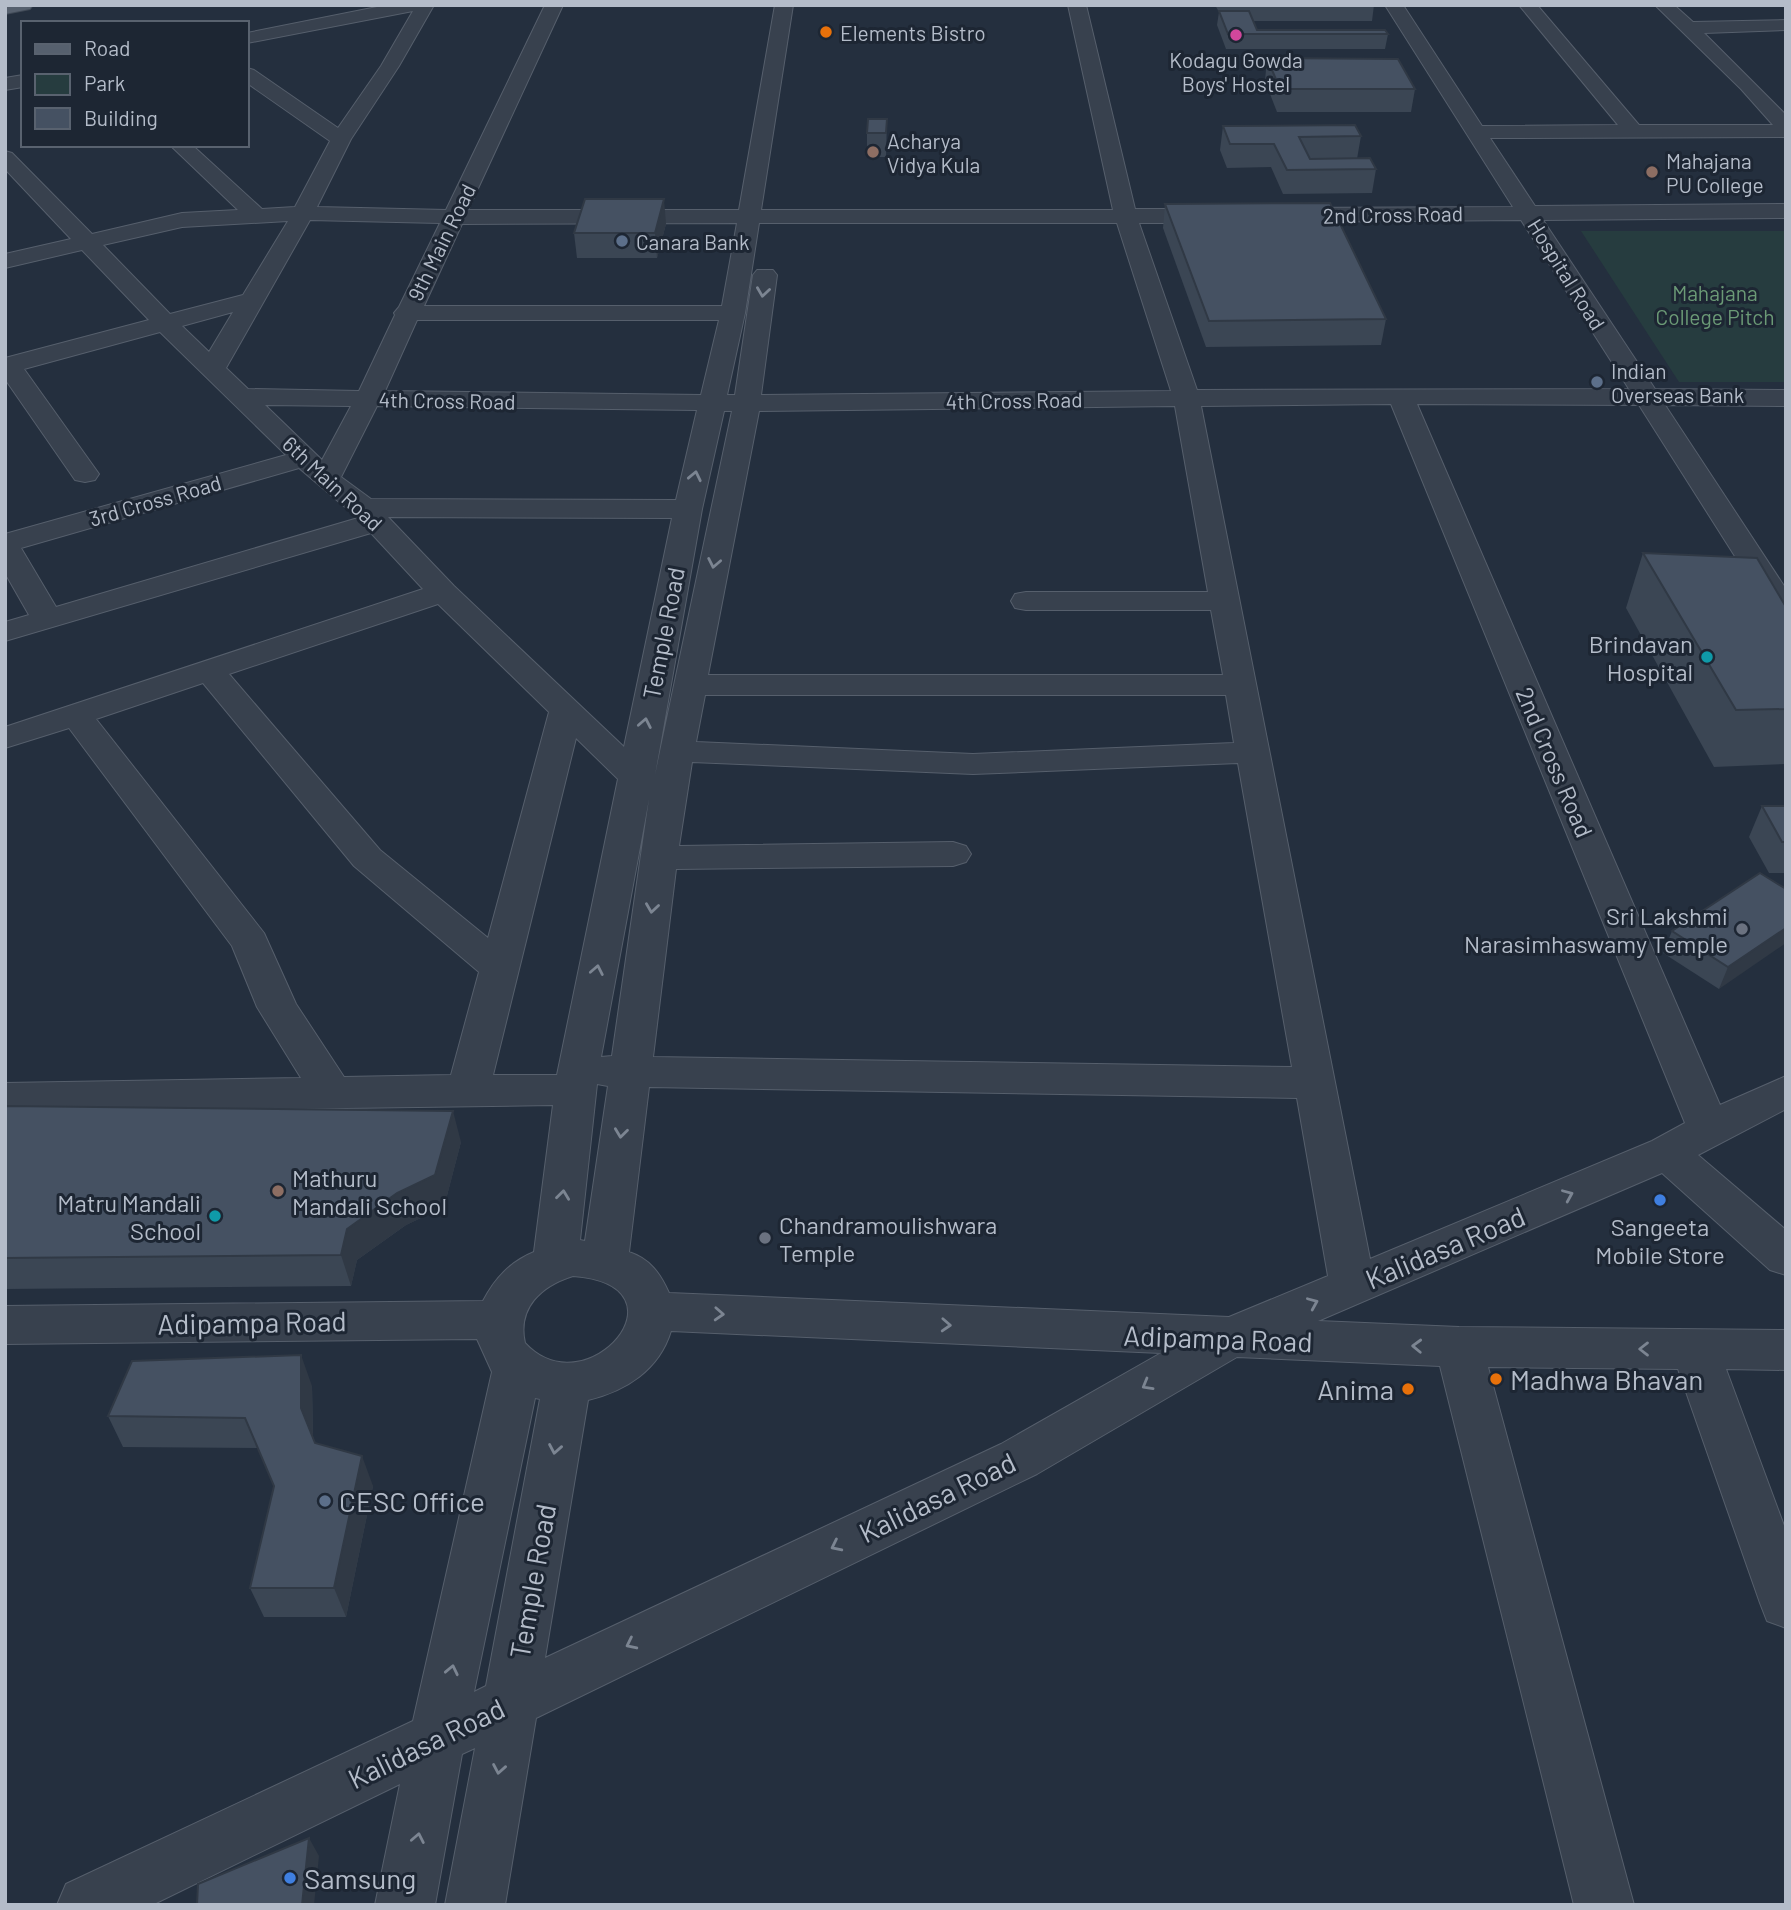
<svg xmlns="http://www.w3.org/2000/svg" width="1791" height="1910" font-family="Barlow,sans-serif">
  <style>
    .green { fill: #263c3f }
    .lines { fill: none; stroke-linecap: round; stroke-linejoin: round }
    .minor-casing { stroke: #565f6c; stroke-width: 2 }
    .major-casing { stroke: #414a57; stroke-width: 2 }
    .minor { fill: #38414e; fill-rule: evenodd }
    .major { fill: #56606e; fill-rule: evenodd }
    .wall { fill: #3b4654 }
    .shaded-wall { fill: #303945 }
    .building { fill: #455162; stroke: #303945; stroke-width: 2 }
    .oneway { stroke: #7c8592 }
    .food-dot { fill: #e8710a; stroke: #1d2633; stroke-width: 2.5 }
    .hotel-dot { fill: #d1479c; stroke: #1d2633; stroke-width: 2.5 }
    .education-dot { fill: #8d6e63; stroke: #1d2633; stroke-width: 2.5 }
    .service-dot { fill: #5c6f8a; stroke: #1d2633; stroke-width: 2.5 }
    .culture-dot { fill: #0f9aa8; stroke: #1d2633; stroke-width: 2.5 }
    .worship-dot { fill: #6b7280; stroke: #1d2633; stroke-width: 2.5 }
    .shop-dot { fill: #3f7fe0; stroke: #1d2633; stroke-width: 2.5 }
    .labels { text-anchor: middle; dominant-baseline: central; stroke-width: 6; stroke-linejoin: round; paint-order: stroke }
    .far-poi-label { font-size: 21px; fill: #b4bcc9; stroke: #1d2633; text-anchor: start }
    .far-street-label { font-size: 21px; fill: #b4bcc9; stroke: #1d2633 }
    .far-park-label { font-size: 21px; fill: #6b9a76; stroke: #1d2633 }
    .street-label { font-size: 24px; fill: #b4bcc9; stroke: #1d2633 }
    .poi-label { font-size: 24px; fill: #b4bcc9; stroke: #1d2633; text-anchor: end }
    .near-street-label { font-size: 28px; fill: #b4bcc9; stroke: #1d2633 }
    .near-poi-label { font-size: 28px; fill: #b4bcc9; stroke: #1d2633; text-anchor: start }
  </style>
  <rect width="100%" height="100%" fill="#242f3e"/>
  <path class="green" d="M1581,231H1786V382H1679Z"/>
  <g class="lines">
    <g class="minor-casing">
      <g id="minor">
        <path d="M387,5H434L399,66L351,139L317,207L446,210L545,5H563L468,210H739L775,5H793L761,210H1113L1068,5H1086L1135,209H1217L1225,211L1228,216L1225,221L1217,223H1139L1197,390L1629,389L1521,220L1284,222L1276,220L1273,215L1276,210L1284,208L1513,207L1385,5H1403L1482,126L1618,125L1519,5H1537L1639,125H1773L1741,89L1655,5H1674L1693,22L1786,20V30L1704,33L1786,115V137L1490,138L1535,206L1786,204V218L1543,220L1655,389L1786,390V406L1665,405L1786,589V622L1775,620L1771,613L1639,405L1417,404L1720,1105L1786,1076V1109L1698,1155L1786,1230V1275L1770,1270L1662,1173L1318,1321L1459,1327L1786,1330V1370L1726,1369L1786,1531V1628L1767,1621L1760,1603L1678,1369L1488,1367L1634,1905H1574L1440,1366L1237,1357L1037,1474L536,1718L505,1905H445L475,1748L462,1754L435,1905H375L400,1784L152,1905H57L66,1884L413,1721L492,1372L477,1339L5,1344V1306L483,1301C495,1278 510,1262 534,1252L553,1105L5,1113V1083L301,1078L257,1007L232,946L69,728L5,748V727L423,589L371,533L5,641V622L29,615L5,573V534L286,455L160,332L24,369L99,474L95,480L85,482L75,480L5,379V358L149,320L82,250L5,268V254L71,239L5,169V151L12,153L92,234L182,213L238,210L170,145H192L262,209L295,207L330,141L247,83V68L254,70L338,128L381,66L413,11L247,43V33ZM310,220L440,223L399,307L394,313L395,315L359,391L248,389L226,368ZM288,221L243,295L170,314L103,245L182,227ZM737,223L722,306H424L462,224ZM759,223H1117L1171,391L761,395L777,275L773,270H757L753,275L735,395H727L745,313ZM233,312L209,352L182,326ZM417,320H719L701,395L385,391ZM1391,404L1685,1123L1652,1141L1370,1259L1201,406ZM265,405L351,406L322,460ZM377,406L697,410L676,500L371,499L341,477ZM1175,406L1208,592H1026L1015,594L1011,601L1015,608L1026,610H1211L1223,675H708L759,411ZM724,411H732L655,775L702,509ZM299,468L358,518L56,607L21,548ZM388,517L672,518L624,747L454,586ZM438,604L549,712L488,938L380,850L229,674ZM203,683L354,866L479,972L451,1075L344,1077L296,1004L264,933L96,719ZM705,695H1226L1234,743L973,754L696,742ZM576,738L618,779L557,1075H493ZM692,762L973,774L1238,763L1292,1067L653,1057L676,869L953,866L966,862L971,854L966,846L953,842L679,846ZM649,799L612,1056L601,1057ZM597,1084L608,1086L585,1241L580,1240ZM649,1087L1297,1098L1328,1276L1229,1317L669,1293C660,1273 650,1259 629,1252ZM573,1276C694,1285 587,1410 525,1343C517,1308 541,1286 573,1276ZM671,1331L1161,1353L1001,1444L545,1658L588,1400C626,1391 659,1370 671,1331ZM535,1398L540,1399L486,1686L474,1692Z"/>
        <path d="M23,75V87L5,90V78Z"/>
      </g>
    </g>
    <g class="major-casing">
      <path id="major" d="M5,5H33L30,9L5,14Z"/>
    </g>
    <use href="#minor" class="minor"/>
    <use href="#major" class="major"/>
  </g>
  <g class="wall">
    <path d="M1215,5H1374L1372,21H1253L1257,30L1388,34L1385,49H1226L1217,25L1219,12Z"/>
    <path d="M1267,58L1415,89L1411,112H1277L1265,81Z"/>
    <path d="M887,119L886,157H867V133Z"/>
    <path d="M1223,126L1361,136L1357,159L1376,169L1372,193L1283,194L1271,167L1227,168L1220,150Z"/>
    <path d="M1165,204L1386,319L1381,345L1206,347L1163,228Z"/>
    <path d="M666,224L657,258H577L574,233Z"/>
    <path d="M1643,553L1786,607V764L1714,767L1626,608Z"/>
    <path d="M1762,806H1786V873H1769L1749,837Z"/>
    <path d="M1786,889L1719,989L1663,953L1672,931Z"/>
    <path d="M5,1106L461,1142L444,1207L406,1225L357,1260L351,1286L5,1289Z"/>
    <path d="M312,1386L313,1437L315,1443L373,1486L346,1617H264L250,1588L274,1487L258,1448L123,1447L108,1416Z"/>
  </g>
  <g class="shaded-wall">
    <path d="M664,199L666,224L657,258L655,233Z"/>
    <path d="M1786,928V943L1719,989L1728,967Z"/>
    <path d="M453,1111L461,1142L444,1207L406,1225L357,1260L351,1286L341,1255L347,1229Z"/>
    <path d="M301,1355L312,1386L313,1438L301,1408Z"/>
    <path d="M362,1456L373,1486L346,1617L334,1588Z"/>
    <path d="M309,1838L319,1856L314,1905H302Z"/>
  </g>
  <g class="building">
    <path d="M1219,11H1249L1257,30H1385L1388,34H1228Z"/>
    <path d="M1267,58L1398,59L1415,89H1280Z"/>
    <path d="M868,119H887L886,133H867Z"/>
    <path d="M1355,125L1361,136L1299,137L1310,159L1370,158L1376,169L1287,170L1274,144H1230L1223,126Z"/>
    <path d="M585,199H664L655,233H574Z"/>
    <path d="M1330,203L1386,319L1209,321L1165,204Z"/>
    <path d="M1643,553L1757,558L1786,607V709L1736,710Z"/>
    <path d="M1762,806H1786V842H1782Z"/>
    <path d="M1760,873L1786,889V928L1728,967L1672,931Z"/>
    <path d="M5,1106L453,1111L435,1175L397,1193L347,1229L341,1255L5,1258Z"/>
    <path d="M301,1355V1408L315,1443L362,1456L334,1588H250L274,1486L245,1418L108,1416L132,1361Z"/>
    <path d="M309,1838L302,1905H197L198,1884Z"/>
  </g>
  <defs><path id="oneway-chevron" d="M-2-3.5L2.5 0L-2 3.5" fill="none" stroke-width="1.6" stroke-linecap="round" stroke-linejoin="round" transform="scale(1.75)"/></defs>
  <g class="oneway">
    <use href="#oneway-chevron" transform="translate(763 292) rotate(98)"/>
    <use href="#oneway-chevron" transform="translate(695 476) rotate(-78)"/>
    <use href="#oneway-chevron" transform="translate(714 563) rotate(101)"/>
    <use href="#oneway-chevron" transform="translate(645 723) rotate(-79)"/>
    <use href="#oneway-chevron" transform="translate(652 908) rotate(98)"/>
    <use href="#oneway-chevron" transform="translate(597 970) rotate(-79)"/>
    <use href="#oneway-chevron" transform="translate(621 1133) rotate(97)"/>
    <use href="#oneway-chevron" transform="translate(563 1195) rotate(-83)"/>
    <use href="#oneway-chevron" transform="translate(1568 1195) rotate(-23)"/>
    <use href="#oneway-chevron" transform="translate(1313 1303) rotate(-23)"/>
    <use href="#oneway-chevron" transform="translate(719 1314) rotate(3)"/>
    <use href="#oneway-chevron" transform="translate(946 1325) rotate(3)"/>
    <use href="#oneway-chevron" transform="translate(1417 1346) rotate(-178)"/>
    <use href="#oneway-chevron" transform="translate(1644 1349) rotate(-180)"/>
    <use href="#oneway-chevron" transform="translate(1147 1385) rotate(150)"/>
    <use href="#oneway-chevron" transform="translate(555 1449) rotate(100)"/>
    <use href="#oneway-chevron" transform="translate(836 1546) rotate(154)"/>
    <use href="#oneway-chevron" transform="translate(631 1644) rotate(154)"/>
    <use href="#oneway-chevron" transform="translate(452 1670) rotate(-78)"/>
    <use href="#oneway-chevron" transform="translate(499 1769) rotate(100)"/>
    <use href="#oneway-chevron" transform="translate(418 1838) rotate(-79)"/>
  </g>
  <g class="food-dot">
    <circle cx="826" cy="32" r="7"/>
    <circle cx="1496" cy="1379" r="7"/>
    <circle cx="1408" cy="1389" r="7"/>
  </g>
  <circle class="hotel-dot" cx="1236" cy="35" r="7"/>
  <g class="education-dot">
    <circle cx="873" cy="152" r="7"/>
    <circle cx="1652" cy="172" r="7"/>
    <circle cx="278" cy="1191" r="7"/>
  </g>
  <g class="service-dot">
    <circle cx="622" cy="241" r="7"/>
    <circle cx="1597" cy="382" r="7"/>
    <circle cx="325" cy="1501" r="7"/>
  </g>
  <g class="culture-dot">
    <circle cx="1707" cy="657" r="7"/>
    <circle cx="215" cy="1216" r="7"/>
  </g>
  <g class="worship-dot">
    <circle cx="1742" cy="929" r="7"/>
    <circle cx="765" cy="1238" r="7"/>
  </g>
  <g class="shop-dot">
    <circle cx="1660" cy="1200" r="7"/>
    <circle cx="290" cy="1878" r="7"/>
  </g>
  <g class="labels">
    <g class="far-poi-label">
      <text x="840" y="32">Elements Bistro</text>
      <text x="1236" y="59" text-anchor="middle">Kodagu Gowda<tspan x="1236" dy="24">Boys' Hostel</tspan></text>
      <text x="887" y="140">Acharya<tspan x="887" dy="24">Vidya Kula</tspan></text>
      <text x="1666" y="160">Mahajana<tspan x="1666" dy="24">PU College</tspan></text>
      <text x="636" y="241">Canara Bank</text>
      <text x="1611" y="370">Indian<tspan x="1611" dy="24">Overseas Bank</tspan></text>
    </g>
    <g class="far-street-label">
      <text transform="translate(1393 214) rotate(-1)">2nd Cross Road</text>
      <text transform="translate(441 242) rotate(-64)">9th Main Road</text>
      <text transform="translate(1567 274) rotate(58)">Hospital Road</text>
      <text transform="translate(447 400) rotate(1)">4th Cross Road</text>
      <text transform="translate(1014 400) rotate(-1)">4th Cross Road</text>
      <text transform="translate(333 483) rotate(43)">6th Main Road</text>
      <text transform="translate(155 500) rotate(-16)">3rd Cross Road</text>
    </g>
    <g class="far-park-label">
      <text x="1715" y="292">Mahajana<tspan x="1715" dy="24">College Pitch</tspan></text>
    </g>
    <g class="street-label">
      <text transform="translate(663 633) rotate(-79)">Temple Road</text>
      <text transform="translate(1555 762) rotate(67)">2nd Cross Road</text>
    </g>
    <g class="poi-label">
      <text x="1693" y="643">Brindavan<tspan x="1693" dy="28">Hospital</tspan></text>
      <text x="1728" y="915">Sri Lakshmi<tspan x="1728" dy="28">Narasimhaswamy Temple</tspan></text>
      <text x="292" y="1177" text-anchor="start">Mathuru<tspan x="292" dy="28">Mandali School</tspan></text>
      <text x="201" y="1202">Matru Mandali<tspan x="201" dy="28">School</tspan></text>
      <text x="779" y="1224" text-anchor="start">Chandramoulishwara<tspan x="779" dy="28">Temple</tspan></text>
      <text x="1660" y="1226" text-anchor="middle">Sangeeta<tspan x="1660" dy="28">Mobile Store</tspan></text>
    </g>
    <g class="near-street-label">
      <text transform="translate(1445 1247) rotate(-23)">Kalidasa Road</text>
      <text transform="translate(252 1322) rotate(-1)">Adipampa Road</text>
      <text transform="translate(1218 1338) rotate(2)">Adipampa Road</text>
      <text transform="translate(937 1497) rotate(-26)">Kalidasa Road</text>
      <text transform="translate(532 1581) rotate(-80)">Temple Road</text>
      <text transform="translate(426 1743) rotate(-26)">Kalidasa Road</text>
    </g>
    <g class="near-poi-label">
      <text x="1510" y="1379">Madhwa Bhavan</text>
      <text x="1394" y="1389" text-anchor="end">Anima</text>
      <text x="339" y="1501">CESC Office</text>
      <text x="304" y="1878">Samsung</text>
    </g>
  </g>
  <rect width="1791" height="1910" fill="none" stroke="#b4bcc9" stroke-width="14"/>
  <rect x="21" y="21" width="228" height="126" fill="#1d2633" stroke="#59626f" stroke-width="2"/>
  <rect x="35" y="44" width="35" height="10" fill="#56606e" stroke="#59626f" stroke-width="2"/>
  <text x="84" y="56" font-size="21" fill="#b4bcc9">Road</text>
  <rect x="35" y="74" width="35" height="21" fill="#263c3f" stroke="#59626f" stroke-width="2"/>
  <text x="84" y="91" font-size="21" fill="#b4bcc9">Park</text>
  <rect x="35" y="108" width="35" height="21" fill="#455162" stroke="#59626f" stroke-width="2"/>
  <text x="84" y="126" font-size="21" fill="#b4bcc9">Building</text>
</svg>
